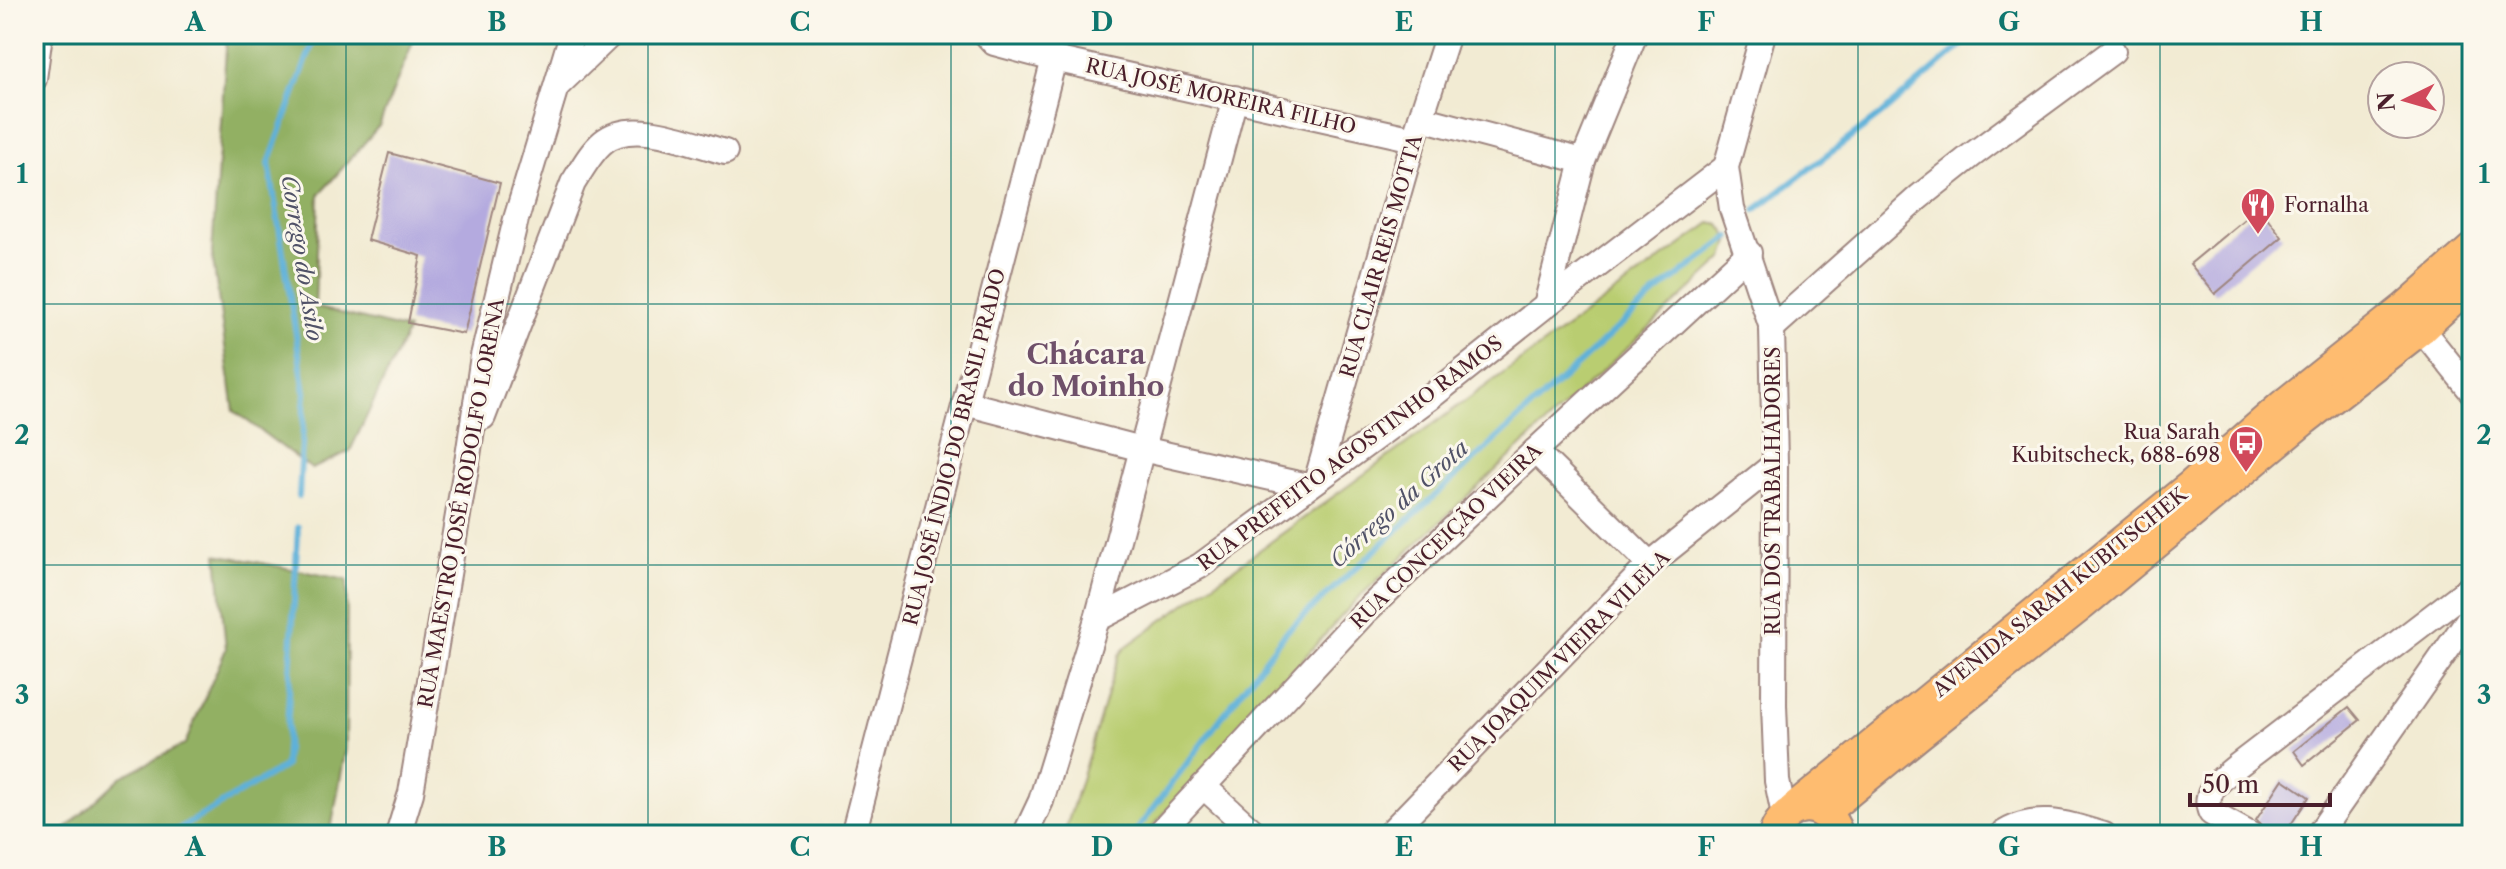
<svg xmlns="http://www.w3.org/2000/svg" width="2506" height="869" font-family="'Libre Caslon Text',serif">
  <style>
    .green { fill: #b9cd71; stroke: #82764e; stroke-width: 2 }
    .forest { fill: #92b063; stroke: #6e6847; stroke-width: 2 }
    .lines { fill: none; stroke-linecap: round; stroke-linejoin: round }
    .stream { stroke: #5eb1d9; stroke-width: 6 }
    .building { fill: #b4aadf }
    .minor-casing { stroke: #9e857f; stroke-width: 28 }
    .major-casing { stroke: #9e857f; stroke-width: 34 }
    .minor { stroke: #fff; stroke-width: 24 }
    .major { stroke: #febc70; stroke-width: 30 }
    .grid { fill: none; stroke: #0f766e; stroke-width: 2; stroke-opacity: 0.55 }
    .labels { text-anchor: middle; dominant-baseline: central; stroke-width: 6; stroke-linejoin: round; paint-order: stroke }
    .street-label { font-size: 20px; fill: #4a1f2b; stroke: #fbf7ec }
    .poi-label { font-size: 20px; fill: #4a1f2b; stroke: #fbf7ec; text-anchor: start }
    .water-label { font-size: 22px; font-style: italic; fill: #515268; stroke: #fbf7ec }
    .district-label { font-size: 28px; font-weight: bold; fill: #6f506a; stroke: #fbf7ec }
    .neatline { fill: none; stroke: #0f766e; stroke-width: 3 }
    .grid-label { font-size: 26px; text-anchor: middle; font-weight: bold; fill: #0f766e }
  </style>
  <rect width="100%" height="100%" fill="#fbf7ec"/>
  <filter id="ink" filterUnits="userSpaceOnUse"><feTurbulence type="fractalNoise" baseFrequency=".0125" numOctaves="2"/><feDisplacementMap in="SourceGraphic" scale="16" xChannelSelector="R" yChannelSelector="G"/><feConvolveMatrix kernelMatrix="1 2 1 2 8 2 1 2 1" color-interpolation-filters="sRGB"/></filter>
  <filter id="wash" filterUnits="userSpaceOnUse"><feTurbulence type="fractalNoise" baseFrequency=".006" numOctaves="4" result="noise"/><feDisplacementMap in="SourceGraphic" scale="32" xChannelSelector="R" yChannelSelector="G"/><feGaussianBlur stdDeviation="1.8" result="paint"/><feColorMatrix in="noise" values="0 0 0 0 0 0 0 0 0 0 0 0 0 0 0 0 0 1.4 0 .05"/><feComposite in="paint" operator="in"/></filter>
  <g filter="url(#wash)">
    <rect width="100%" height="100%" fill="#f2ebd3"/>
    <path class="green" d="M1711,223L1720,225L1730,239L1724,258L1357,599L1145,835H1064L1119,655L1127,646Z"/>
    <g class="forest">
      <path d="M227,34H416L379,126L319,195L315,307L408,330L350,451L312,469L234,411L212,253Z"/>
      <path d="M217,554L347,580L346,748L330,835H59L121,777L185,744L226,649Z"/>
    </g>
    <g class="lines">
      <g class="stream">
        <path d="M1755,210L1883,113L1975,34"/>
        <path d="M299,496L305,392L269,163L316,34"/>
        <path d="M169,835L285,766L298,527"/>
        <path d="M1133,835L1285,633L1656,293L1730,237"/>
      </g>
    </g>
    <g id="blocks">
      <g class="building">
        <path d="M389,153L500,183L464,334L408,323L421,256L367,240Z"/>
        <path d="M2259,207L2282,237L2215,294L2190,264Z"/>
        <path d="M2349,707L2360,720L2304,765L2294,751Z"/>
        <path d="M2283,779L2309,797L2284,835H2266L2263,827L2256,820Z"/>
      </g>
    </g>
  </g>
  <g filter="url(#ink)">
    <use href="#blocks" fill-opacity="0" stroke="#9e857f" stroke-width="2"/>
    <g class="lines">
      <g class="minor-casing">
        <g id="minor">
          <path d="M986,34L994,43L1054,59L1414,139"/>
          <path d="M1763,34L1726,167L1732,209L1772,328L1775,464L1774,705L1777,781L1784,815"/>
          <path d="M34,79L40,34"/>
          <path d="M558,85L611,34"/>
          <path d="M1421,118L1583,161"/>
          <path d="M1546,305L1583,161L1635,34"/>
          <path d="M2411,316L2472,392"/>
          <path d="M1772,328L1919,197L1972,155L2113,51"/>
          <path d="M965,403L1142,449L1307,486"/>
          <path d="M483,417L573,183C582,169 590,153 603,142C632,117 691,143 725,152"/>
          <path d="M1535,451L1650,564"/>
          <path d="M1317,479L1414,139L1448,34"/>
          <path d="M1097,619L1200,566L1428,399L1546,305L1726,167"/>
          <path d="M1203,786L1257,835"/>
          <path d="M398,835L411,793L468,456L483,356L516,219L572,34"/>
          <path d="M853,835L1054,59"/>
          <path d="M1025,835L1041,801L1097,619L1235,98"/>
          <path d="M1158,835L1364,613L1535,451L1749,253"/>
          <path d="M1388,835L1650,564L1775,464"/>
          <path d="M2001,835C2034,812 2068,824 2104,835"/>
          <path d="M2251,835L2211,813C2201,791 2222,779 2237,766L2472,586"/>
          <path d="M2318,835L2472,614"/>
        </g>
      </g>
      <g class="major-casing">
        <g id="major">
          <path d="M1794,809L2188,488L2282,406L2405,308L2472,249"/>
          <path d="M1824,812L1918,735L2084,603L2305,419L2421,329L2472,282"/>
          <path d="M1774,835C1786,798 1827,798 1838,835"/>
        </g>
      </g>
      <use href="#minor" class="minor"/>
      <use href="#major" class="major"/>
    </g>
  </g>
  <path class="grid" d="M346,34V835M648,34V835M951,34V835M1253,34V835M1555,34V835M1858,34V835M2160,34V835M34,304H2472M34,565H2472"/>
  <defs>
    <g id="restaurant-pin" transform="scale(1.8)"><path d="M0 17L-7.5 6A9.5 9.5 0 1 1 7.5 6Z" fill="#d1495b" stroke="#fbf7ec"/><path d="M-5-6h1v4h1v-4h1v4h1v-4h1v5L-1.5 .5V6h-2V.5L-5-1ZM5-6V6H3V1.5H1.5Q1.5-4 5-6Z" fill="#fff"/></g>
    <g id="bus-pin" transform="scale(1.8)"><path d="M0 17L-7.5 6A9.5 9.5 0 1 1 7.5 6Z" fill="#d1495b" stroke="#fbf7ec"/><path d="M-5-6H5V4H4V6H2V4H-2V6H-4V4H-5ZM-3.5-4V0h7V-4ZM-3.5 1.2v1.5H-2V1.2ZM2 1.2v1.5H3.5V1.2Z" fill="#fff"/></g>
  </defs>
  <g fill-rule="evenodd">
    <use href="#restaurant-pin" x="2258" y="205"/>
    <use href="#bus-pin" x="2246" y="443"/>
  </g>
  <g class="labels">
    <g class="street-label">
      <text transform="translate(1221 96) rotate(13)">RUA JOSÉ MOREIRA FILHO</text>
      <text transform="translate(1381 256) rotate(-74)">RUA CLAIR REIS MOTTA</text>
      <text transform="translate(954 447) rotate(-76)">RUA JOSÉ ÍNDIO DO BRASIL PRADO</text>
      <text transform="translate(1350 453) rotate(-37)">RUA PREFEITO AGOSTINHO RAMOS</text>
      <text transform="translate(1773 491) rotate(-90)">RUA DOS TRABALHADORES</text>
      <text transform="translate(461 503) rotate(-80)">RUA MAESTRO JOSÉ RODOLFO LORENA</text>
      <text transform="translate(1446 536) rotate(-44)">RUA CONCEIÇÃO VIEIRA</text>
      <text transform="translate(2060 592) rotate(-39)">AVENIDA SARAH KUBITSCHEK</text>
      <text transform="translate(1559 661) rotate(-45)">RUA JOAQUIM VIEIRA VILELA</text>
    </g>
    <g class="poi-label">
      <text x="2284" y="205">Fornalha</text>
      <text x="2220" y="432" text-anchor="end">Rua Sarah<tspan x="2220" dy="23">Kubitscheck, 688-698</tspan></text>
    </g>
    <g class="water-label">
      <text transform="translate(302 258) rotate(81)">Corrego do Asilo</text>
      <text transform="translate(1399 504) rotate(-42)">Córrego da Grota</text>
    </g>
    <g class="district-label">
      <text x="1086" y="354">Chácara<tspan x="1086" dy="32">do Moinho</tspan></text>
    </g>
  </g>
  <rect width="2506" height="869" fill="none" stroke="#fbf7ec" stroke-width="88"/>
  <g transform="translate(2406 100) rotate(265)"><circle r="38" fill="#fbf7ec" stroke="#b4a19f" stroke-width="2"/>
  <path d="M0-6L14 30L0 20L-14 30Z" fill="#d1495b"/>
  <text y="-12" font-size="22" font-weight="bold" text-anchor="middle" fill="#4a1f2b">N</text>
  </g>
  <path d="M2190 793v12h140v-12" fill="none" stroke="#4a1f2b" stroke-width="4"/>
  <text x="2202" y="793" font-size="24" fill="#4a1f2b" stroke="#fbf7ec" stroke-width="6" paint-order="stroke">50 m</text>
  <rect x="44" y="44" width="2418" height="781" class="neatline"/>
  <g class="grid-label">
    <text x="195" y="31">A</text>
    <text x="497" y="31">B</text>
    <text x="800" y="31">C</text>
    <text x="1102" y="31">D</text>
    <text x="1404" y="31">E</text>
    <text x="1706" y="31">F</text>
    <text x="2009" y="31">G</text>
    <text x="2311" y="31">H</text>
    <text x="22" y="183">1</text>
    <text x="2484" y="183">1</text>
    <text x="22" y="444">2</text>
    <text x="2484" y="444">2</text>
    <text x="22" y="704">3</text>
    <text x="2484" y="704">3</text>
    <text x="195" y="856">A</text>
    <text x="497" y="856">B</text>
    <text x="800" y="856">C</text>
    <text x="1102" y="856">D</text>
    <text x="1404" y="856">E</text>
    <text x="1706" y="856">F</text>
    <text x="2009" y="856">G</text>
    <text x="2311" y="856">H</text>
  </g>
</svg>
